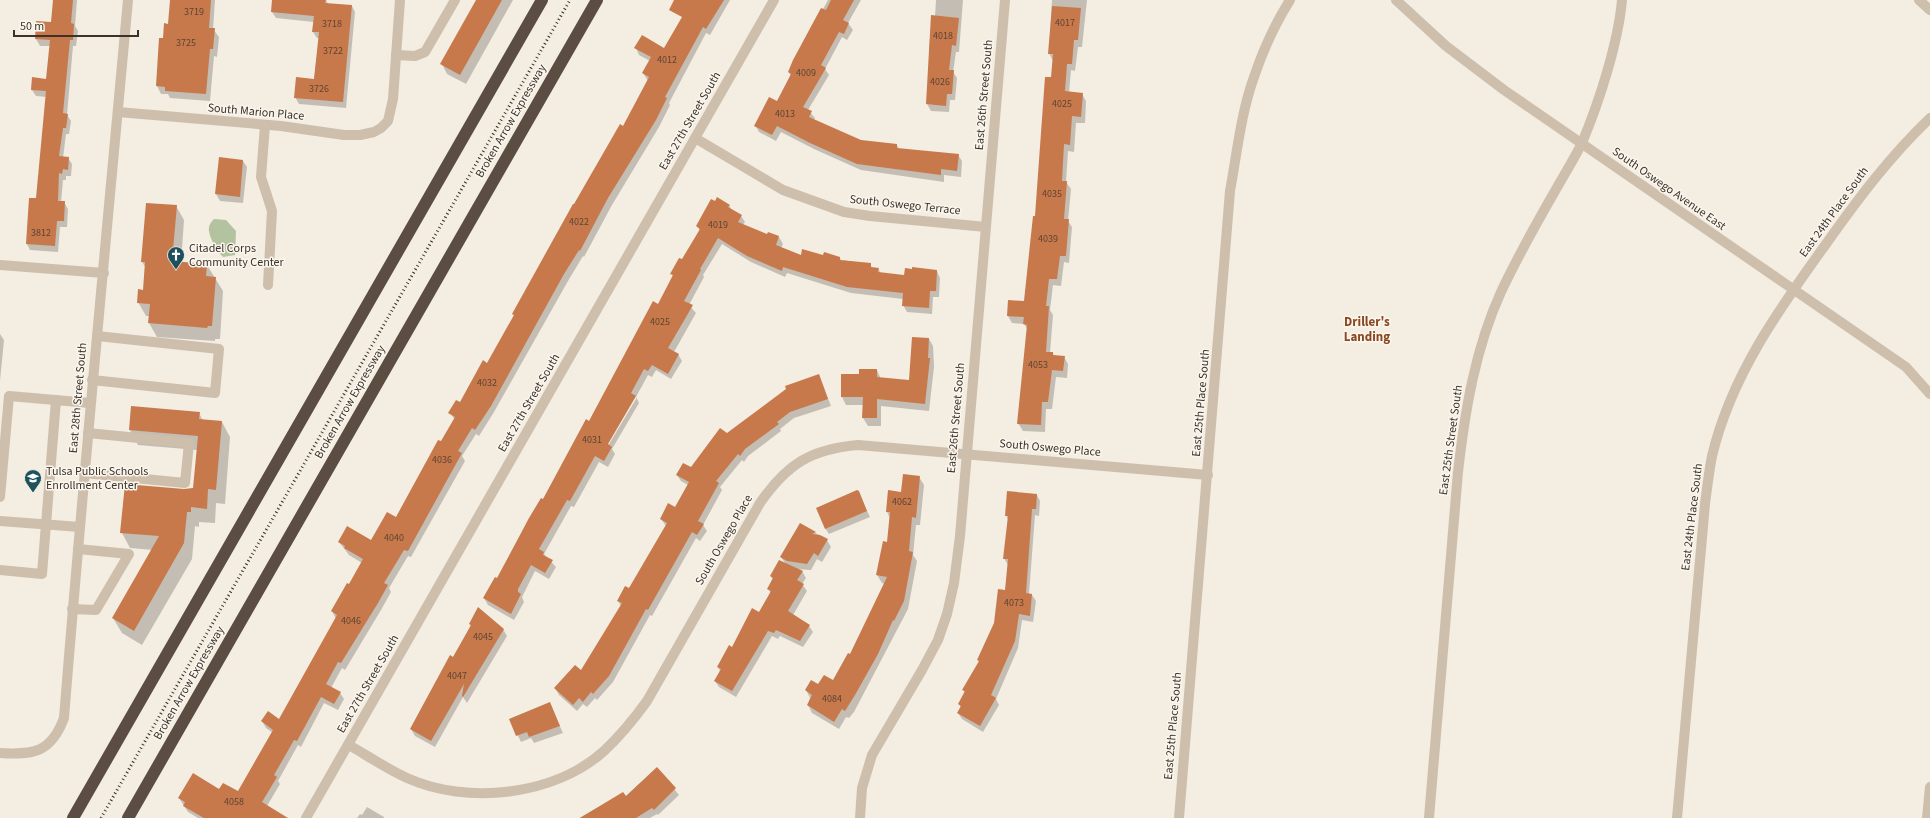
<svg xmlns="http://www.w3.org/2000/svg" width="1930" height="818" font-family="'Source Sans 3',sans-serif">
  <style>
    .green { fill: #b3c3a0 }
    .shadow { fill: #0003; fill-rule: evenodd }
    .building { fill: #c7794b }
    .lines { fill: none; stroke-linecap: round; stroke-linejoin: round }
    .minor { stroke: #cdbfac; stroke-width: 10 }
    .highway { stroke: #5b4d42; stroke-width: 12 }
    .rail { stroke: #3a322b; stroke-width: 3; stroke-dasharray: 1 3; stroke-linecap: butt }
    .labels { text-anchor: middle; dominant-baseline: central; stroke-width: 3; stroke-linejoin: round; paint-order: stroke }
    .number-label { font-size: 10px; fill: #5d4433 }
    .street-label { font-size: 12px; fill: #3a322b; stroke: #fbf6ed }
    .poi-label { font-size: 12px; fill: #3a322b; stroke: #fbf6ed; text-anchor: start }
    .neighbourhood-label { font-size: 13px; font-weight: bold; fill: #8b4923; stroke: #fbf6ed }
  </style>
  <rect width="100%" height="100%" fill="#f4ede1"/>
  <path class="green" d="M214,219L226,220L236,231L235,255L223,257C217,251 210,239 209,231C208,226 211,222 214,219Z"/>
  <g class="shadow">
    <path d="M54,0H77L75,26L78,31L76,46H73L67,115L71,121L69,134H66L63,158H68L72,164L71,176H66V180H63L61,202H64L68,209L67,227H60L58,252L30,250L27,244L37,200L47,97L36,96L32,90L47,80L50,46H40L36,39L37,22L52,23Z"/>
    <path d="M171,0H215L213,29L219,37L217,57L214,56L210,101L170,98L168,94H161L157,86L164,40L169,25Z"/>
    <path d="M273,0H326L328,4L352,6L355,12L346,108L299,104L295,97L314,80L319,38H317L313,32L314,22L276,18L272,12Z"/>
    <path d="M477,0H513L466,84L447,74L442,64Z"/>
    <path d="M693,0H730L710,35L706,33L669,103L670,105L659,127L612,205L584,257L583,256L568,281L494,412L479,436L476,434L462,456L465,461L411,557L408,556L389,588L391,592L381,610L345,670L342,668L331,688L340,693L344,699L338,710L324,703L301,747L298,745L278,781L280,784L267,806L281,818H198L188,812L179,798L219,791L238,793L273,733L266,728L262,721L279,720L336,619L332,611L350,586L362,563L349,555L339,542H371L396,518L455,420L450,413L461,403L487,364L515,317L513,314L575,206L624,127L648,81L643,73L650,61L639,55L636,48L665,50Z"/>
    <path d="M828,0H861L848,23L853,30L847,40L842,37L825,69L829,75L808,110L815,118L814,120L861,141L897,145L899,149L958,155L962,161L961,177L944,175V182L861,170L814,149L781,132L776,141L759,132L755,125L777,102L791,76L789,72L794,61Z"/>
    <path d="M936,0H963L959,52H956L953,72L957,78L955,100H950L949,112L931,111L927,104L931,53L929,50L932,16H935Z"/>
    <path d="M1052,0H1087L1082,47H1078L1075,71L1071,70L1069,93L1082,94L1086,101L1085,123H1076L1074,152L1068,151L1066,182L1071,189L1068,221L1072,227L1069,263L1064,262L1061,286L1053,285L1050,310L1053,315L1050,353H1053L1054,356L1064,357L1068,364L1067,378L1056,377L1052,409H1046L1045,432L1023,431L1018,423L1028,330L1024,324L1012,323L1008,316L1025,302L1052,78L1053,61L1049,53Z"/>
    <path d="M243,161L247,167L243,203L220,201L216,194Z"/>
    <path d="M729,205L732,211L741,216L745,222L743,225L767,236L769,233L779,237L783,244L781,248L801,257L840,258L841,260L870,264L872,268L878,269L881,273L905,276L937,271L940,278L939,297H933L932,314L907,312L903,305V299L851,293L787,273L785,277L751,262L722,244L703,275L704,277L689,305L696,313L674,352L678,354L682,361L671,379L656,370L652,377L648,375L636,397L639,403L612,449L615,454L608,467L599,462L574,507L571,506L544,554L556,567L549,579L535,571L522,597L524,602L514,620L488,605L484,598L497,579L658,305L673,277L672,274L682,260L700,231L697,226ZM636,396V399L606,449L604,448Z"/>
    <path d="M176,206L184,220L181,263L207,265L223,291L220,339H215V341L157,337L149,323L150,316H146L138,302L144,291L146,268L142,262Z"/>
    <path d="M0,334L4,340L0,381Z"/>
    <path d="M929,339L933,346L934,367L929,411L881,406V426H868L863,418L864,405H846L842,397L860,375L877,370L881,379L910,381Z"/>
    <path d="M819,375L831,406L794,418L780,429L781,431L748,456L744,462L742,460L720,487L722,490L703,525L707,531L700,541L696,538L652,616L650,615L613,682L597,700L595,698L587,707L583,704L577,711L559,695L555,688L581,672L621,606L618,601L629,589L666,526L661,519L675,508L688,485L681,481L677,475L691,468L727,435Z"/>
    <path d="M199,413L203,421L222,422L230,437L225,504L216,503L215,523L199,522V527L195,526L192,559L142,645L122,633L113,618L153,550L130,548L122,533L184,490L194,489L197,450L138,445L130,430Z"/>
    <path d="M919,477L924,485L920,525H916L913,555L917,561L908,609L854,712L849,718L846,717L839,729L812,713L808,705L810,698L806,690L833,681L851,656L885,584L882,583L877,575L888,543L890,518L887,512L902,493Z"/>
    <path d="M858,492L870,517L829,534L825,528Z"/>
    <path d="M1037,495L1040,501L1039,516L1035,515L1029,594L1032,595L1036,601L1033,622L1022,620L1018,648L996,699L999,705L983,732L962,719L958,713L961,708L959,704L965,693L963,690L980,662L1006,591L1008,565L1004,558L1008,520L1006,515Z"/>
    <path d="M801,524L827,540L831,547L822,562L817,559L811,570L796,569L802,571L806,578L802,584L807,591L793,615L809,626L813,632L803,647L780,636L778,639L772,636L736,697L719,687L715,681L720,671L718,667L759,613L771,593L768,589L773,580L771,576L785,563L781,557Z"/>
    <path d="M470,624L503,629L507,636L467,703L463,697L435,747L415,736L411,729L471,627Z"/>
    <path d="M549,703L563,733L534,743L531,738L521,742L510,719Z"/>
    <path d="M657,768L679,795L658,815L657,814L650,818H579L623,793L625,797Z"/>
    <path d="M367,807L384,817V818H357L360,814L362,815Z"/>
  </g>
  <g class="building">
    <path d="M53,0H73L71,23L74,24L73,40H70L63,113L68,114L66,128H63L59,156L69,157L68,170L63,169L62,174L59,173L58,201H65L64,221H57L55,246L26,244L29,198H36L46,91L31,90L32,77L46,79L50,40L35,39L36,21L51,22Z"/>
    <path d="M170,0H211L209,28H215L213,49H210L206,94L165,91V87L156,86L159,38H163L164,23L168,24Z"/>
    <path d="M272,0H326L325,3L352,5L343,102L294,98L296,77L314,79L319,32H312L314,16L271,12Z"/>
    <path d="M476,0H502L460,75L440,64Z"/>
    <path d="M674,0H724L706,29L703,27L665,97L667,98L656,120L608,198L580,251L579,250L564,274L491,406L475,430L472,428L458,451L462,453L408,551L404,550L384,583L388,585L378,603L341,663L338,662L326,684L341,692L334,704L321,697L297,741L294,740L274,775L277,777L262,802L288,818H204L183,806L185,802L178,798L193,773L219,789L223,783L238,791L273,730L261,721L268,711L279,719L337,615L331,611L347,583L349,584L363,559L344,548L345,546L338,542L347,526L371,540L387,512L396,517L438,440L441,441L455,417L448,413L456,400L460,402L483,360L487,363L514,315L512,314L573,204H574L620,124L623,126L649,77L642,73L651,57L634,48L642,35L664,48L682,17L669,10Z"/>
    <path d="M831,0H854L843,20L849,23L844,34L839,32L821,65L826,68L803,107L812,111L809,117L861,140L897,144V148L959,154L957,171L941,169V175L857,164L810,143L777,126L772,135L754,126L769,97L777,101L791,74L788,72L793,60L821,8L826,10Z"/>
    <path d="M1052,6L1081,8L1078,40H1074L1072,64H1067L1065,91L1083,93L1081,117L1072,116L1070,145L1064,144L1062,181H1067L1064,219H1069L1066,256H1060L1057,279H1049L1046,306H1049L1046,352H1053V355L1065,356L1063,371L1052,370L1048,402H1042L1041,425L1017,424L1027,325L1023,324L1024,317L1007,316L1008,300L1024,301L1033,216H1035L1045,77H1051L1053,54H1048Z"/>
    <path d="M931,15L959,18L956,46L952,45L949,70H954L952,94H947L946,106L926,104Z"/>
    <path d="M219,157L243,160L240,197L215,194Z"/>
    <path d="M717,197L730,205L728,207L742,215L738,222L767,234L768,232L779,236L776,245L801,255L802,249L823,255L824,252L840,257V260L871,263V267L879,268L878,272L904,275L905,268L912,269V267L937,270L936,291H930L929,308L902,306L903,293L847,287L783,267L782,271L747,256L718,238L700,269L701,270L684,301L693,305L668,348L679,354L668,374L652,365L648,371L644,369L631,393L636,396L608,444L612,447L604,461L595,456L570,501L567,500L539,549L544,552L543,555L553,560L545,573L531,565L518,589V592L521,594L511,614L483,598L495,577L497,578L529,518L541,498L543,499L586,419L589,421L653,301L658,304L673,275L670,274L679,258L682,259L700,229L696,226L711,199L715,201Z"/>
    <path d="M146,203L177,205L172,261L207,264L206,276L216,277L212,326H208L207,328L148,323L150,304L137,303L138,289L143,290L145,262H141Z"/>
    <path d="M912,337L929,338L928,358H930L925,404L877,399V418H862L863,397H841V374H859V369H877V377L909,380Z"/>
    <path d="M819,374L828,399L790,412L777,422L779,424L745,449L740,456L738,454L716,481L719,483L698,521L704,524L697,535L692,532L648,610L646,609L609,676L593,694L591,692L583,702L579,698L573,705L554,688L575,665L581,670L622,603L617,601L625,586L629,588L667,523L660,519L668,503L675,507L689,482L676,475L683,463L691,467L720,428L727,433L786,389L785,386Z"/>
    <path d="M131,406L200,412L199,419L222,421L216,490L208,489L207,509L191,507V512H187L184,543L134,631L112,618L159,536L120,533L125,484L184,489L193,488L198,436L129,430Z"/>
    <path d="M903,474L920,476L916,518L912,517L909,551L913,552L904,601L894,621L893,620L878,654L855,695L845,711L842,709L834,722L807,705L812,695L805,690L811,680L818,684L824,675L833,680L848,653L850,654L887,577L876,575L883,541L887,542L890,512H886L888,490L901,492Z"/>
    <path d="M857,490L859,491L867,511L825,529L816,508Z"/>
    <path d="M1007,491L1037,494L1036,509H1032L1026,593L1032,594L1030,616L1019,614L1015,641L991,695L996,698L980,726L957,713L961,706L958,704L965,691L962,690L979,661L977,660L994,623L998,589L1005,590L1008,559H1003L1008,516H1005Z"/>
    <path d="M800,523L816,532L812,534L820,535L828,539L818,556L814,553L807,564L787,561L780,557Z"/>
    <path d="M779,560L803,571L797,580L804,584L788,611L810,625L800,641L776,630L774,633L768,631L732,691L714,681L721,669L717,667L729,645L732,647L752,608L759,612L771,591L767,589L773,578L770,576Z"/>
    <path d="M478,607L504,629L463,697L462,696L464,684L431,741L410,729L450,655L453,657L471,625L469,624Z"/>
    <path d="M550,702L560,726L529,737L527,732L516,736L509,719Z"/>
    <path d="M657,767L676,788L654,810L652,808L636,818H580L623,792L626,796Z"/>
  </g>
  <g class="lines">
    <g class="minor">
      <path d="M1396,0L1446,46L1504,90L1906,367L1930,394"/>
      <path d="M1919,0L1930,10"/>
      <path d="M396,55L415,56L425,52L455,0"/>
      <path d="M118,112L281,126L344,135H360L374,132L381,128L388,121L393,99L400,0"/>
      <path d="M265,125L261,177L272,211L268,285"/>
      <path d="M695,138L783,190L844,212L870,216L986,227"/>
      <path d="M0,265L104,273"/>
      <path d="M92,380L215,393L219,349L97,336"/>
      <path d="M84,473L185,483L189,443L88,433"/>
      <path d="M0,497L9,396L90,403"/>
      <path d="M0,521L80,527"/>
      <path d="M0,570L42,574L56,400"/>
      <path d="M72,609L96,610L129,554L78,549"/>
      <path d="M349,745C368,756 387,769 407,778C467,805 554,796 604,751C620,736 634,719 647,701L760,503C787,464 811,449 858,445L1208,475"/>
      <path d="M0,753C33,755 51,753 64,718C83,479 106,239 128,0"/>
      <path d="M306,818L774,0"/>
      <path d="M860,818L862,788L872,755L922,670L938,640L947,614L954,583L960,536L1005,0"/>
      <path d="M1179,818L1230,191C1237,153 1241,113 1254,77C1263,50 1275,24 1290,0"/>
      <path d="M1429,818L1458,472C1465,411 1475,349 1501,292C1517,258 1536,224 1555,191C1564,175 1574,159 1582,143C1599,102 1618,44 1622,0"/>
      <path d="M1677,818L1705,504C1707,488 1709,472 1712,456C1731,376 1779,309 1826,244C1858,199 1890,156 1930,118"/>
      <path d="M1927,818L1930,787"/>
    </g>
    <g class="highway">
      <path d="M73,818L542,0"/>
      <path d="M128,818L597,0"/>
    </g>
    <path class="rail" d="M101,818L570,0"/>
  </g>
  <defs>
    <g id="church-pin" transform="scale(0.9)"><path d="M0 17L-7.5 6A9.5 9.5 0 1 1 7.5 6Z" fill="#1f515d" stroke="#fbf6ed"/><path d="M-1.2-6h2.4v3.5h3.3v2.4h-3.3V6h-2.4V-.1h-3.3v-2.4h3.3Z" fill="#fff"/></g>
    <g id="school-pin" transform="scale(0.9)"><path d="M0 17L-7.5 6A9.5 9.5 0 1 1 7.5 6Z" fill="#1f515d" stroke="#fbf6ed"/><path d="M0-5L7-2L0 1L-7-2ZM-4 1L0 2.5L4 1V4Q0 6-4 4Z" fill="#fff"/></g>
  </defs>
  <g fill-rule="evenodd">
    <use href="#church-pin" x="176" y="255"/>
    <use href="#school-pin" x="33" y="478"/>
  </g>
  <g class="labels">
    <g class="number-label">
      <text x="194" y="12">3719</text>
      <text x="1065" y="23">4017</text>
      <text x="332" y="24">3718</text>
      <text x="943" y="36">4018</text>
      <text x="186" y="43">3725</text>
      <text x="333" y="51">3722</text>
      <text x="667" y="60">4012</text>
      <text x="806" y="73">4009</text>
      <text x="940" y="82">4026</text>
      <text x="319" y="89">3726</text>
      <text x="1062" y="104">4025</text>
      <text x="785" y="114">4013</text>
      <text x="1052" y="194">4035</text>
      <text x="579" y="222">4022</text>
      <text x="718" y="225">4019</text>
      <text x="41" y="233">3812</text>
      <text x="1048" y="239">4039</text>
      <text x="660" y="322">4025</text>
      <text x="1038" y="365">4053</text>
      <text x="487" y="383">4032</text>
      <text x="592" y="440">4031</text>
      <text x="442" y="460">4036</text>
      <text x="902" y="502">4062</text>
      <text x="394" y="538">4040</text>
      <text x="1014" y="603">4073</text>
      <text x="351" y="621">4046</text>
      <text x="483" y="637">4045</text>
      <text x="457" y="676">4047</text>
      <text x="832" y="699">4084</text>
      <text x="234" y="802">4058</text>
    </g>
    <g class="street-label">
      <text transform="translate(984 95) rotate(-85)">East 26th Street South</text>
      <text transform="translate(256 112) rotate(5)">South Marion Place</text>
      <text transform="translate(511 121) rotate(-60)">Broken Arrow Expressway</text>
      <text transform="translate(690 121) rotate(-60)">East 27th Street South</text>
      <text transform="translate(1669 189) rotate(35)">South Oswego Avenue East</text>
      <text transform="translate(905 205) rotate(6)">South Oswego Terrace</text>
      <text transform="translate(1834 212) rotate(-54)">East 24th Place South</text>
      <text transform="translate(78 398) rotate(-85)">East 28th Street South</text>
      <text transform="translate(350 402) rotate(-60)">Broken Arrow Expressway</text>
      <text transform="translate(529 403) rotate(-60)">East 27th Street South</text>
      <text transform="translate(1201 403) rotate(-85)">East 25th Place South</text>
      <text transform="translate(956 418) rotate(-85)">East 26th Street South</text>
      <text transform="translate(1451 440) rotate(-82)">East 25th Street South</text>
      <text transform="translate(1050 448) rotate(5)">South Oswego Place</text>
      <text transform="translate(1692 517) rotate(-83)">East 24th Place South</text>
      <text transform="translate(724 540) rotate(-60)">South Oswego Place</text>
      <text transform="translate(189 683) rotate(-60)">Broken Arrow Expressway</text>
      <text transform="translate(368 684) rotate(-60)">East 27th Street South</text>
      <text transform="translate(1173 726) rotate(-85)">East 25th Place South</text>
    </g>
    <g class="poi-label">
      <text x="189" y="248">Citadel Corps<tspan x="189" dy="14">Community Center</tspan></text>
      <text x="46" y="471">Tulsa Public Schools<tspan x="46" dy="14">Enrollment Center</tspan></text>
    </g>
    <g class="neighbourhood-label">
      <text x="1367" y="322">Driller's<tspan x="1367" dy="15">Landing</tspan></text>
    </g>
  </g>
  <path d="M14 30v6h124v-6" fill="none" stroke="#3a322b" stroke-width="2"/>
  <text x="20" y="30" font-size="12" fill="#3a322b" stroke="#fbf6ed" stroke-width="3" paint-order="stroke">50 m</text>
</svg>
